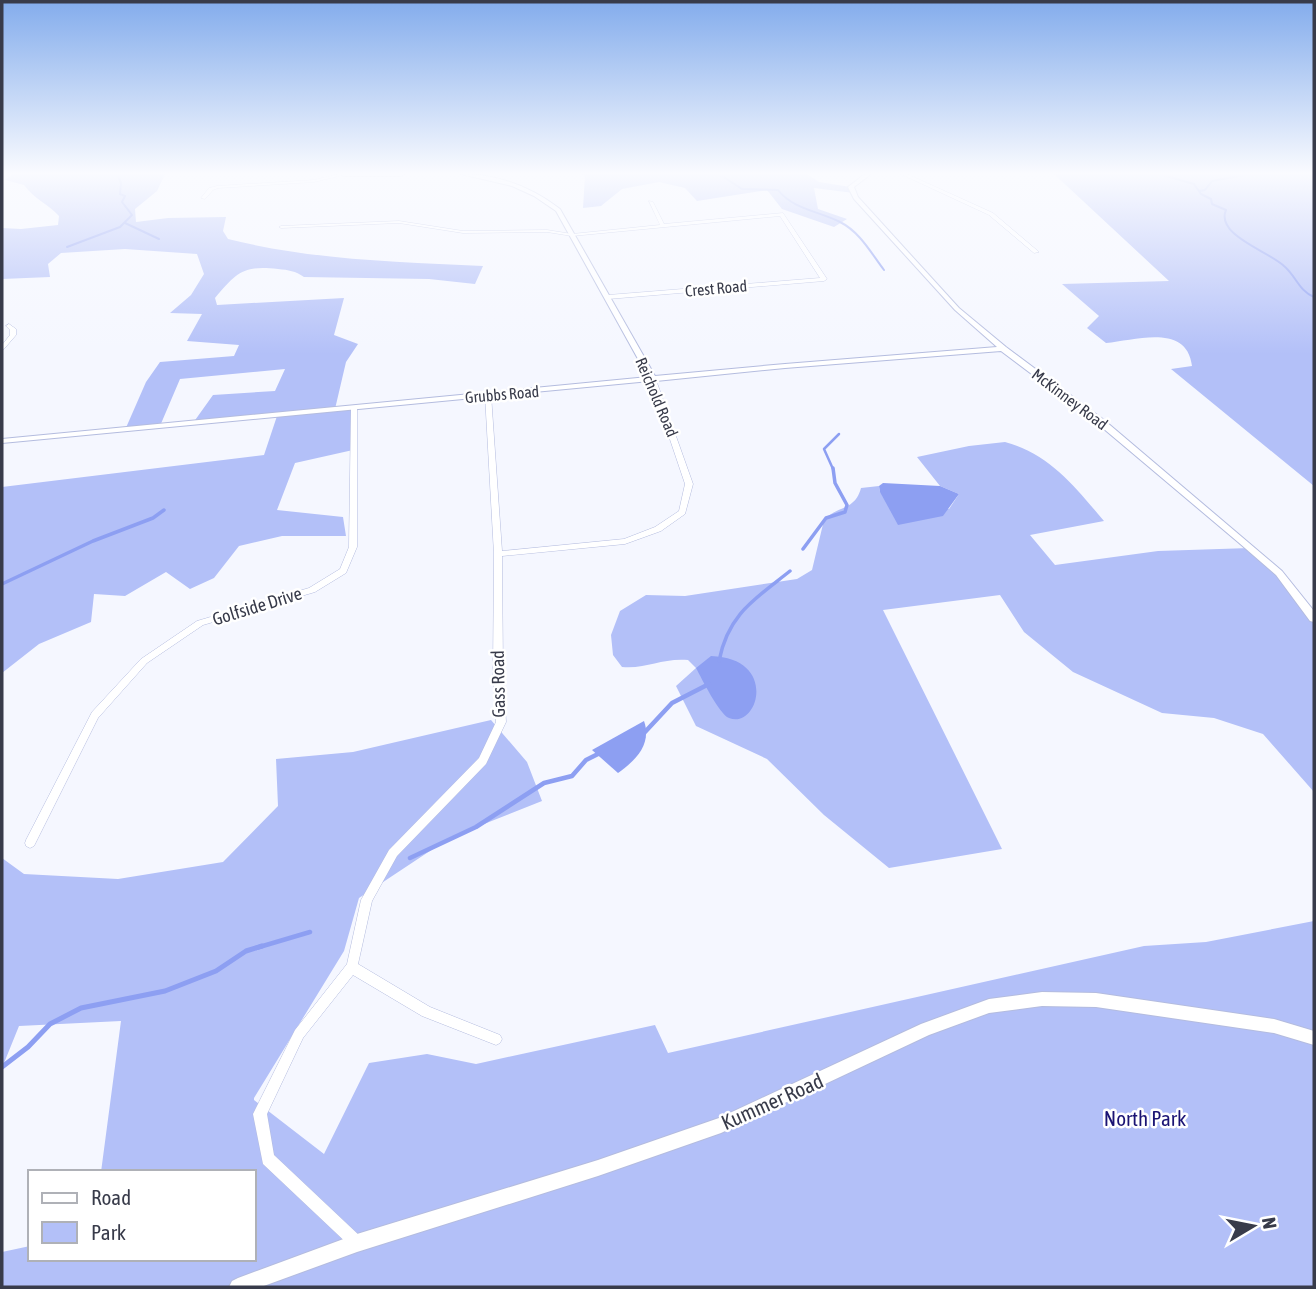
<svg xmlns="http://www.w3.org/2000/svg" width="1316" height="1289" font-family="'Asap Condensed',sans-serif">
  <style>
    .green { fill: #b3c0f8 }
    .water { fill: #8d9ff2 }
    .lines { fill: none; stroke-linecap: round; stroke-linejoin: round }
    .stream-far4 { stroke: #8d9ff2; stroke-width: 2 }
    .stream-far3 { stroke: #8d9ff2; stroke-width: 2.5 }
    .stream-far2 { stroke: #8d9ff2; stroke-width: 3.5 }
    .stream-far1 { stroke: #8d9ff2; stroke-width: 4.5 }
    .stream { stroke: #8d9ff2; stroke-width: 5 }
    .minor-casing { stroke: #b4bcdf; stroke-width: 1 }
    .tertiary-casing { stroke: #b4bcdf; stroke-width: 2 }
    .minor { fill: #fff; fill-rule: evenodd }
    .tertiary { fill: #fff; fill-rule: evenodd }
    .labels { text-anchor: middle; dominant-baseline: central; stroke-width: 5; stroke-linejoin: round; paint-order: stroke }
    .far-street-label { font-size: 16px; fill: #383b4a; stroke: #fff }
    .street-label { font-size: 18px; fill: #383b4a; stroke: #fff }
    .near-street-label { font-size: 21px; fill: #383b4a; stroke: #fff }
    .near-park-label { font-size: 21px; fill: #1b1474; stroke: #fff }
  </style>
  <rect width="100%" height="100%" fill="#f5f7ff"/>
  <g class="green">
    <path d="M13,174H165L157,191L135,209L136,222L168,218L226,217L223,231L228,239C312,260 397,262 483,266L475,284L429,279L304,277C295,271 289,270 278,269C244,265 237,272 215,298L217,305L344,298L334,335L358,344L346,362L335,409L354,408L353,450L295,463L277,510L343,517L346,536H282L239,546L214,578L190,589L166,572L125,596L94,594L91,622L39,644L2,673V487L264,455L277,416L193,423L213,395L275,391L285,369L180,379L160,426L125,430L146,382L160,362L234,356L239,345L187,341L202,314L170,313L191,295L204,274L197,254L125,249L61,253L48,264L50,277L2,279V228L21,229L58,225L59,216C48,204 34,199 24,185L5,180Z"/>
    <path d="M580,174H807L819,182L851,187L854,193L814,188L818,209L847,219L834,227L782,209L767,190L697,201L685,188L659,182L622,189L601,206L583,208L585,176Z"/>
    <path d="M1054,174H1314V486L1171,369L1192,366C1187,323 1136,340 1106,343L1087,328L1099,316L1062,284L1169,281Z"/>
    <path d="M1005,442C1050,454 1075,487 1104,521L1030,535L1055,565L1158,551L1250,548L1279,573L1314,618V792L1263,734L1214,718L1162,713L1073,672L1024,632L1000,595L883,610L1002,849L889,868L824,815L767,759L696,726L676,686L696,668L688,660C661,658 648,669 622,667L613,655L611,635L620,611L646,595L685,596L797,579L812,570L824,520C838,505 855,511 861,488L879,486L880,492L949,509L959,494L940,486L917,457L969,446Z"/>
    <path d="M491,720L527,762L542,801L451,837L359,898L344,951L254,1098V1100L324,1154L369,1063L427,1054L476,1064L655,1025L668,1053L1144,946L1206,942L1314,921V1287H2V1252L30,1246V1259H254V1172H101L121,1021L19,1026L2,1068V858L24,874L118,879L223,862L278,806L276,759L353,752Z"/>
  </g>
  <g class="water">
    <path d="M883,483L940,486L959,494L943,516L898,525L880,492L879,486Z"/>
    <path d="M711,656C779,658 758,730 729,718C719,714 702,679 696,668Z"/>
    <path d="M644,721C652,744 636,760 618,773L592,750Z"/>
  </g>
  <g class="lines">
    <g class="stream-far4">
      <path d="M719,174L742,189L778,190C794,210 819,211 840,222C860,232 871,253 884,270"/>
      <path d="M1159,174L1194,184L1201,194L1211,199L1212,204L1226,210C1215,235 1270,252 1284,266C1296,276 1299,291 1314,297"/>
      <path d="M1200,191L1205,190L1212,181L1250,174"/>
      <path d="M125,223L159,239"/>
      <path d="M67,247L120,227L132,215L122,202L125,196L120,194L121,183L117,174"/>
    </g>
    <path class="stream-far3" d="M833,469L824,449L839,434"/>
    <g class="stream-far2">
      <path d="M803,549L826,518L845,512L847,505L835,483L833,468"/>
      <path d="M2,584L93,541L153,518L164,510"/>
      <path d="M719,661C728,614 755,599 790,571"/>
    </g>
    <g class="stream-far1">
      <path d="M645,732L672,703L709,684"/>
      <path d="M410,858L476,827L544,783L572,776L586,760L598,754"/>
      <path d="M256,948L310,932"/>
    </g>
    <path class="stream" d="M2,1067L28,1047L50,1024L81,1008L165,991L216,971L246,951L262,946"/>
    <g class="minor-casing">
      <g id="minor">
        <path d="M339,174H347L314,182L218,188L213,190L205,199L201,198L209,188L217,186L314,180Z"/>
        <path d="M901,174H907L993,213L1039,252L1034,253L989,215Z"/>
        <path d="M649,201L653,202L664,224L783,213L827,279L824,281L608,299L605,297L608,295L820,278L780,216L572,236L547,232L463,233L399,223L281,228L279,227L281,226L399,221L463,231L547,230L572,234L660,225Z"/>
        <path d="M9,324L16,329V335L4,349L2,350V345L10,335V330L6,326Z"/>
        <path d="M653,378L656,380L693,484L685,514L661,531L625,544L502,556L503,674L506,722L486,764L397,856L372,901L358,964L430,1007L500,1035L502,1039L500,1043L496,1045L422,1016L353,975L303,1038L267,1114L274,1155L362,1238L364,1243L362,1248L357,1250L352,1248L263,1164L253,1114L295,1030L347,964L361,900L389,850L479,758L496,722L493,674L494,554L485,395L488,393L491,395L502,551L624,539L655,527L679,511L685,484L650,380Z"/>
        <path d="M354,406L357,408V547L346,573L315,592L203,625L147,663L98,718L34,846L30,848L26,846L25,843L26,840L92,712L141,659L197,621L309,588L340,569L349,547L351,408Z"/>
      </g>
    </g>
    <g class="tertiary-casing">
      <g id="tertiary">
        <path d="M341,174H404L401,176H344Z"/>
        <path d="M461,174C498,174 531,187 560,209L655,376L785,364L997,347L955,310L854,199L848,187L865,174H871L854,187L858,197L959,308L1006,347L1104,420L1282,571L1314,611V622L1310,621L1276,575L1238,542L1098,424L1001,351L785,368L656,381L653,382L650,381L2,443V439L648,377L556,211L534,196L512,186Z"/>
        <path d="M1042,992L1096,993L1274,1019L1314,1031V1045L1274,1033L1096,1007L1042,1006L989,1013L929,1035L721,1133L598,1176L357,1252L261,1287H229L232,1281L238,1278L357,1234L598,1160L719,1118L921,1024L989,999Z"/>
      </g>
    </g>
    <use href="#minor" class="minor"/>
    <use href="#tertiary" class="tertiary"/>
  </g>
  <linearGradient id="sky" x2="0" y2="1"><stop stop-color="#83acec"/><stop offset="0.49" stop-color="#fafbff"/><stop offset="1" stop-color="#fafbff" stop-opacity="0"/></linearGradient>
  <rect width="1316" height="354" fill="url(#sky)"/>
  <g class="labels">
    <g class="far-street-label">
      <text transform="translate(716 288) rotate(-5)">Crest Road</text>
      <text transform="translate(502 394) rotate(-5)">Grubbs Road</text>
      <text transform="translate(657 397) rotate(67)">Reichold Road</text>
      <text transform="translate(1070 399) rotate(37)">McKinney Road</text>
    </g>
    <g class="street-label">
      <text transform="translate(257 606) rotate(-17)">Golfside Drive</text>
      <text transform="translate(498 684) rotate(-91)">Gass Road</text>
    </g>
    <g class="near-street-label">
      <text transform="translate(772 1101) rotate(-24)">Kummer Road</text>
    </g>
    <g class="near-park-label">
      <text x="1145" y="1118">North Park</text>
    </g>
  </g>
  <rect width="1316" height="1289" fill="none" stroke="#383b4a" stroke-width="7"/>
  <rect x="28" y="1170" width="228" height="91" fill="#ffffff" stroke="#afb1b7" stroke-width="2"/>
  <rect x="42" y="1193" width="35" height="10" fill="#ffffff" stroke="#afb1b7" stroke-width="2"/>
  <text x="91" y="1205" font-size="21" fill="#383b4a">Road</text>
  <rect x="42" y="1222" width="35" height="21" fill="#b3c0f8" stroke="#afb1b7" stroke-width="2"/>
  <text x="91" y="1240" font-size="21" fill="#383b4a">Park</text>
  <g transform="translate(1253 1226) rotate(80)" stroke="#ffffff" stroke-width="5" paint-order="stroke">
  <path d="M0-5L12 26L0 18L-12 26Z" fill="#383b4a"/>
  <text y="-10" font-size="19" font-weight="bold" text-anchor="middle" fill="#383b4a">N</text>
  </g>
</svg>
